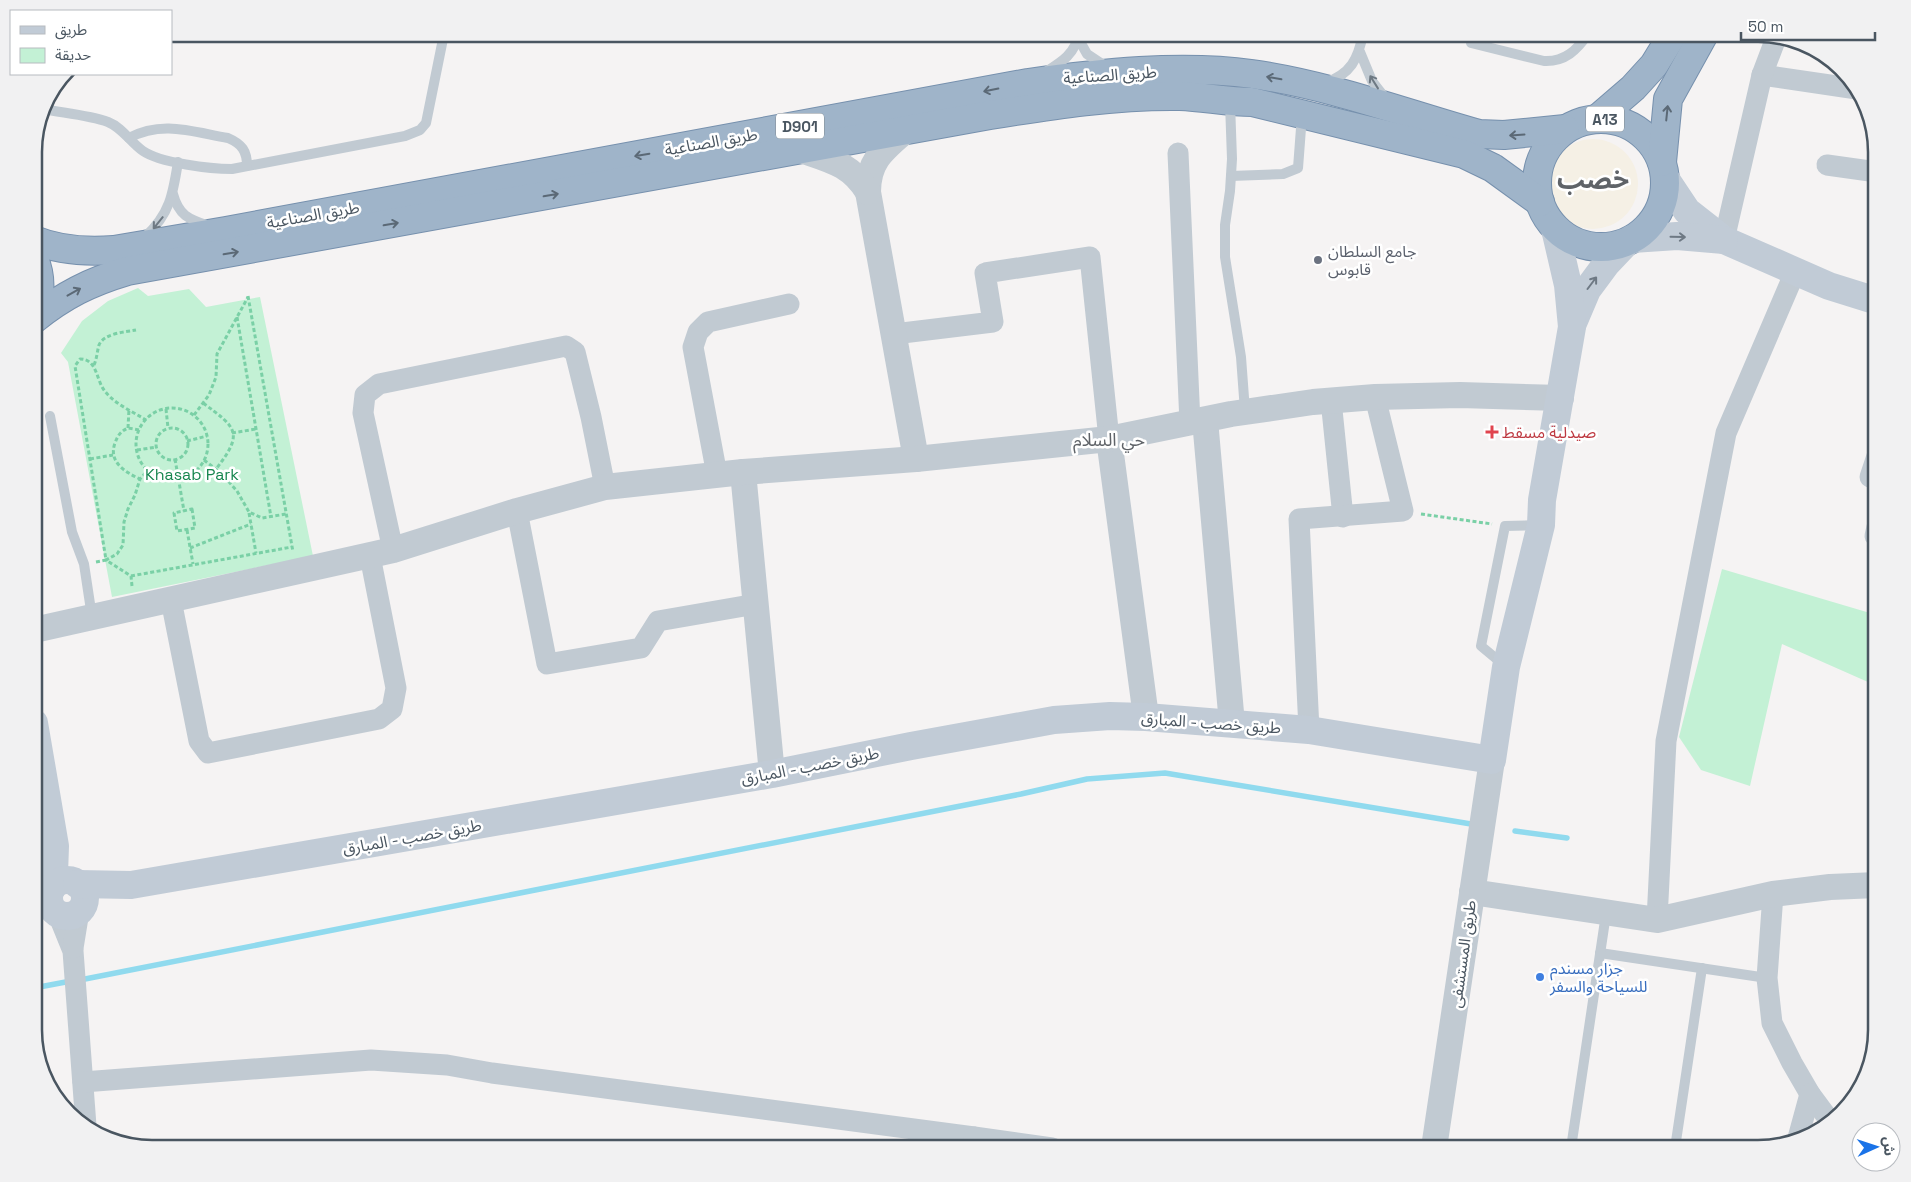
<svg xmlns="http://www.w3.org/2000/svg" width="1911" height="1182" font-family="'Space Grotesk','Noto Sans Arabic',sans-serif">
  <style>
    .green { fill: #c3f1d5 }
    .sand { fill: #f5f0e5 }
    .lines { fill: none; stroke-linecap: round; stroke-linejoin: round }
    .stream { stroke: #90daee; stroke-width: 5.5 }
    .trunk-casing { stroke: #7690ad; stroke-width: 30 }
    .path { stroke: #7ad0a6; stroke-width: 3; stroke-dasharray: 4 2.5; stroke-linecap: butt }
    .service { stroke: #c1cad2; stroke-width: 10 }
    .minor { stroke: #c1cad2; stroke-width: 21 }
    .tertiary { stroke: #c1cad2; stroke-width: 26 }
    .secondary { stroke: #c1cbd6; stroke-width: 28 }
    .trunk { stroke: #9fb4c9; stroke-width: 28 }
    .oneway { stroke: #5b6976 }
    .oneway2 { stroke: #6e7983 }
    .oneway3 { stroke: #6e7984 }
    .worship-dot { fill: #6b7280; stroke: #fff; stroke-width: 2 }
    .health-dot { fill: #e0444e; stroke: #fff; stroke-width: 2 }
    .shop-dot { fill: #3f7fe0; stroke: #fff; stroke-width: 2 }
    .labels { text-anchor: middle; dominant-baseline: central; stroke-width: 5; stroke-linejoin: round; paint-order: stroke }
    .shield { fill: #fff; stroke: #808990; stroke-width: 1 }
    .shield-label { font-size: 15px; font-weight: bold; fill: #4a5661 }
    .street-label { font-size: 16px; fill: #4a5661; stroke: #fff }
    .worship-label { font-size: 16px; fill: #5b616d; stroke: #fff; text-anchor: start }
    .health-label { font-size: 16px; fill: #be3a42; stroke: #fff; text-anchor: start }
    .park-label { font-size: 16px; fill: #17864f; stroke: #fff }
    .shop-label { font-size: 16px; fill: #366cbe; stroke: #fff; text-anchor: start }
    .neighbourhood-label { font-size: 18px; fill: #5f6368; stroke: #fff }
    .town-label { font-size: 26px; font-weight: bold; fill: #5f6368; stroke: #fff }
    .rim { fill: none; stroke: #4a5661; stroke-width: 2.5 }
  </style>
  <rect width="100%" height="100%" fill="#f5f3f3"/>
  <g class="green">
    <path d="M138,288L148,296L189,289L206,307L260,297L313,556L112,597L68,362L61,353L82,321L108,301Z"/>
    <path d="M1722,569L1870,613L1877,617V686L1782,644L1750,786L1701,770L1679,737Z"/>
  </g>
  <circle class="sand" cx="1593" cy="184" r="45"/>
  <g class="lines">
    <g class="stream">
      <path d="M1515,831L1567,838"/>
      <path d="M80,980L1021,794L1087,779L1165,773L1477,825"/>
      <path d="M34,988L71,981"/>
    </g>
    <g class="trunk-casing">
      <g id="trunk">
        <circle cx="1601" cy="183" r="64"/>
        <path d="M1597,119L1633,88L1654,65L1673,34"/>
        <path d="M1662,162L1668,99L1704,34"/>
        <path d="M34,240C60,251 87,252 114,250L226,231L1028,83C1099,73 1180,64 1252,74C1330,85 1404,113 1479,134L1504,135L1565,129"/>
        <path d="M34,259C43,279 40,299 34,318"/>
        <path d="M34,319C64,295 90,282 127,271L990,115C1053,105 1117,95 1180,96C1204,97 1228,102 1252,102L1464,154L1493,168L1540,202"/>
      </g>
    </g>
    <g class="path">
      <path d="M248,296L293,552"/>
      <path d="M237,317L271,517"/>
      <path d="M94,365C97,358 97,352 99,345C104,333 126,332 136,330"/>
      <path d="M203,403C237,428 244,433 216,469"/>
      <circle cx="172" cy="444" r="36"/>
      <path d="M166,409L168,428"/>
      <path d="M194,415L209,395L216,377L217,354L248,297"/>
      <path d="M128,428L129,409"/>
      <circle cx="172" cy="444" r="16"/>
      <path d="M139,430L128,428C121,431 118,435 115,443C108,462 125,472 140,479"/>
      <path d="M232,433L256,429"/>
      <path d="M187,441L207,436"/>
      <path d="M137,450L157,447"/>
      <path d="M90,459L113,455"/>
      <path d="M175,459L184,511"/>
      <path d="M204,460L222,474L237,491L249,512L262,518L286,514"/>
      <path d="M192,509L195,528L177,531L174,513Z"/>
      <path d="M249,513L256,553"/>
      <path d="M1421,514L1492,524"/>
      <path d="M187,530L193,564"/>
      <path d="M190,548L251,524"/>
      <path d="M96,562L106,560L75,366L80,359C97,359 96,379 104,390C114,404 132,411 146,420"/>
      <path d="M131,576L292,547"/>
      <path d="M132,586L131,576L106,560L117,554L123,545L124,522L128,509L135,495L140,479L148,470"/>
    </g>
    <g class="service">
      <path d="M1078,38L1087,54L1108,68"/>
      <path d="M1471,43L1544,61C1565,62 1577,50 1588,34"/>
      <path d="M1360,52L1372,81L1386,99"/>
      <path d="M1044,73C1060,63 1076,54 1078,34"/>
      <path d="M1325,83C1351,74 1358,59 1363,34"/>
      <path d="M1230,103L1232,159L1230,191L1225,225V257L1241,357L1245,411"/>
      <path d="M43,109C63,113 89,115 108,122C123,128 130,142 143,151C160,163 211,169 232,169L405,136L420,130L426,123L444,34"/>
      <path d="M129,138C162,120 193,132 228,138C242,144 247,151 247,166"/>
      <path d="M1231,176L1283,174L1298,168L1302,115"/>
      <path d="M173,194C179,216 189,219 209,226"/>
      <path d="M145,237C170,214 173,194 178,162"/>
      <path d="M50,416L72,532L84,564L92,617"/>
      <path d="M1505,666L1481,646L1505,526L1540,525"/>
      <path d="M1600,953L1767,978"/>
      <path d="M1571,1148L1606,914"/>
      <path d="M1675,1148L1702,968"/>
    </g>
    <g class="minor">
      <path d="M1762,75L1857,89"/>
      <path d="M1178,153L1190,423"/>
      <path d="M1827,165L1877,172"/>
      <path d="M1724,240L1762,75L1776,38"/>
      <path d="M894,334L993,322L985,273L1090,257L1109,439"/>
      <path d="M1331,400L1343,517"/>
      <path d="M1877,456L1870,477L1877,481"/>
      <path d="M717,475L693,347L698,332L708,322L789,304"/>
      <path d="M517,511L547,664L641,648L658,621L756,604"/>
      <path d="M1877,527L1875,536L1877,537"/>
      <path d="M393,550L363,413L365,395L379,384L566,346L575,352L591,417L605,487"/>
      <path d="M171,600L199,741L208,753L379,719L392,709L396,688L370,556"/>
      <path d="M1309,730L1299,519L1403,511L1375,397"/>
      <path d="M1773,894L1767,978L1772,1023L1792,1063L1810,1094L1830,1121"/>
      <path d="M58,914L73,951L86,1126"/>
      <path d="M1657,920L1666,741L1726,433L1795,272"/>
      <path d="M73,948L79,911"/>
      <path d="M83,1082L371,1060L447,1065L492,1073L974,1137"/>
      <path d="M1798,1138L1810,1094"/>
      <path d="M973,1148L974,1137L1052,1148"/>
    </g>
    <g class="tertiary">
      <path d="M905,131C883,150 868,161 868,192L916,459"/>
      <path d="M801,150C830,160 851,164 868,192"/>
      <path d="M1205,420L1232,724"/>
      <path d="M1109,439L1146,717"/>
      <path d="M743,472L772,774"/>
      <path d="M34,630L393,550L517,511L605,487L743,472L916,459L1109,439L1231,414L1313,402L1375,397L1460,395L1561,398"/>
      <path d="M1472,892L1657,920L1773,894L1830,887L1877,885"/>
      <path d="M1434,1148L1492,760"/>
    </g>
    <g class="secondary">
      <path d="M1665,178L1687,211L1724,240L1829,286L1877,301"/>
      <path d="M1632,239L1677,236L1724,240"/>
      <path d="M1573,323L1587,290L1607,263L1627,242"/>
      <path d="M34,723L55,846L54,874L52,888"/>
      <circle cx="67" cy="898" r="18"/>
      <path d="M77,884L131,885L772,774L911,746L1054,720L1110,716L1146,717L1309,730L1492,760L1506,667L1541,525L1542,500L1572,327L1568,285L1555,229"/>
    </g>
    <use href="#trunk" class="trunk"/>
  </g>
  <defs><path id="oneway-shaft" d="M-6 0H5M1.5-3L5.5 0L1.5 3" fill="none" stroke-width="1.6" stroke-linecap="round" stroke-linejoin="round" transform="scale(1.25)"/></defs>
  <g class="oneway">
    <use href="#oneway-shaft" transform="translate(1274 78) rotate(-170)"/>
    <use href="#oneway-shaft" transform="translate(991 90) rotate(169)"/>
    <use href="#oneway-shaft" transform="translate(1667 113) rotate(-84)"/>
    <use href="#oneway-shaft" transform="translate(1517 135) rotate(176)"/>
    <use href="#oneway-shaft" transform="translate(642 155) rotate(170)"/>
    <use href="#oneway-shaft" transform="translate(551 195) rotate(-10)"/>
    <use href="#oneway-shaft" transform="translate(391 224) rotate(-10)"/>
    <use href="#oneway-shaft" transform="translate(231 253) rotate(-10)"/>
    <use href="#oneway-shaft" transform="translate(74 292) rotate(-29)"/>
  </g>
  <g class="oneway2">
    <use href="#oneway-shaft" transform="translate(1374 82) rotate(-122)"/>
    <use href="#oneway-shaft" transform="translate(158 223) rotate(129)"/>
  </g>
  <g class="oneway3">
    <use href="#oneway-shaft" transform="translate(1678 237) rotate(1)"/>
    <use href="#oneway-shaft" transform="translate(1592 283) rotate(-53)"/>
  </g>
  <circle class="worship-dot" cx="1318" cy="260" r="5"/>
  <path class="health-dot" d="M1489.5 424.5h5v5h5v5h-5v5h-5v-5h-5v-5h5z"/>
  <circle class="shop-dot" cx="1540" cy="977" r="5"/>
  <g class="labels">
    <g class="shield">
      <rect x="1586" y="106.5" width="38" height="25" rx="4"/>
      <rect x="776" y="113.5" width="48" height="25" rx="4"/>
    </g>
    <g class="shield-label">
      <text x="1605" y="119">A13</text>
      <text x="800" y="126">D901</text>
    </g>
    <g class="street-label">
      <text transform="translate(1110 75) rotate(-4)">طريق الصناعية</text>
      <text transform="translate(711 142) rotate(-10)">طريق الصناعية</text>
      <text transform="translate(313 215) rotate(-10)">طريق الصناعية</text>
      <text transform="translate(1211 723) rotate(4)">طريق خصب - المبارق</text>
      <text transform="translate(810 766) rotate(-11)">طريق خصب - المبارق</text>
      <text transform="translate(412 837) rotate(-10)">طريق خصب - المبارق</text>
      <text transform="translate(1463 954) rotate(-82)">طريق المستشفى</text>
    </g>
    <g class="worship-label">
      <text x="1328" y="251">جامع السلطان<tspan x="1328" dy="18">قابوس</tspan></text>
    </g>
    <g class="health-label">
      <text x="1502" y="432">صيدلية مسقط</text>
    </g>
    <g class="park-label">
      <text x="192" y="474">Khasab Park</text>
    </g>
    <g class="shop-label">
      <text x="1550" y="968">جزار مسندم<tspan x="1550" dy="18">للسياحة والسفر</tspan></text>
    </g>
    <g class="neighbourhood-label">
      <text x="1109" y="439">حي السلام</text>
    </g>
    <g class="town-label">
      <text x="1593" y="179">خصب</text>
    </g>
  </g>
  <path d="M0 0H1911V1182H0ZM152 42H1758A110 110 0 0 1 1868 152V1030A110 110 0 0 1 1758 1140H152A110 110 0 0 1 42 1030V152A110 110 0 0 1 152 42Z" fill="#f1f1f2" fill-rule="evenodd"/>
  <path class="rim" d="M152 42H1758A110 110 0 0 1 1868 152V1030A110 110 0 0 1 1758 1140H152A110 110 0 0 1 42 1030V152A110 110 0 0 1 152 42Z"/>
  <rect x="10" y="10" width="162" height="65" fill="#ffffff" stroke="#b7bbc0"/>
  <rect x="20" y="26" width="25" height="8" fill="#c1cbd6" stroke="#b7bbc0"/>
  <text x="55" y="35" font-size="15" fill="#4a5661">طريق</text>
  <rect x="20" y="48" width="25" height="15" fill="#c3f1d5" stroke="#b7bbc0"/>
  <text x="55" y="60" font-size="15" fill="#4a5661">حديقة</text>
  <g transform="translate(1876 1147) rotate(87)"><circle r="24" fill="#ffffff" stroke="#b7bbc0"/>
  <path d="M0-4L9 19L0 12L-9 19Z" fill="#1a73e8"/>
  <text y="-8" font-size="14" font-weight="bold" text-anchor="middle" fill="#4a5661">ش</text>
  </g>
  <path d="M1741 32v8h134v-8" fill="none" stroke="#4a5661" stroke-width="2.5"/>
  <text x="1748" y="32" font-size="15" fill="#4a5661" stroke="#ffffff" stroke-width="4" paint-order="stroke">50 m</text>
</svg>
